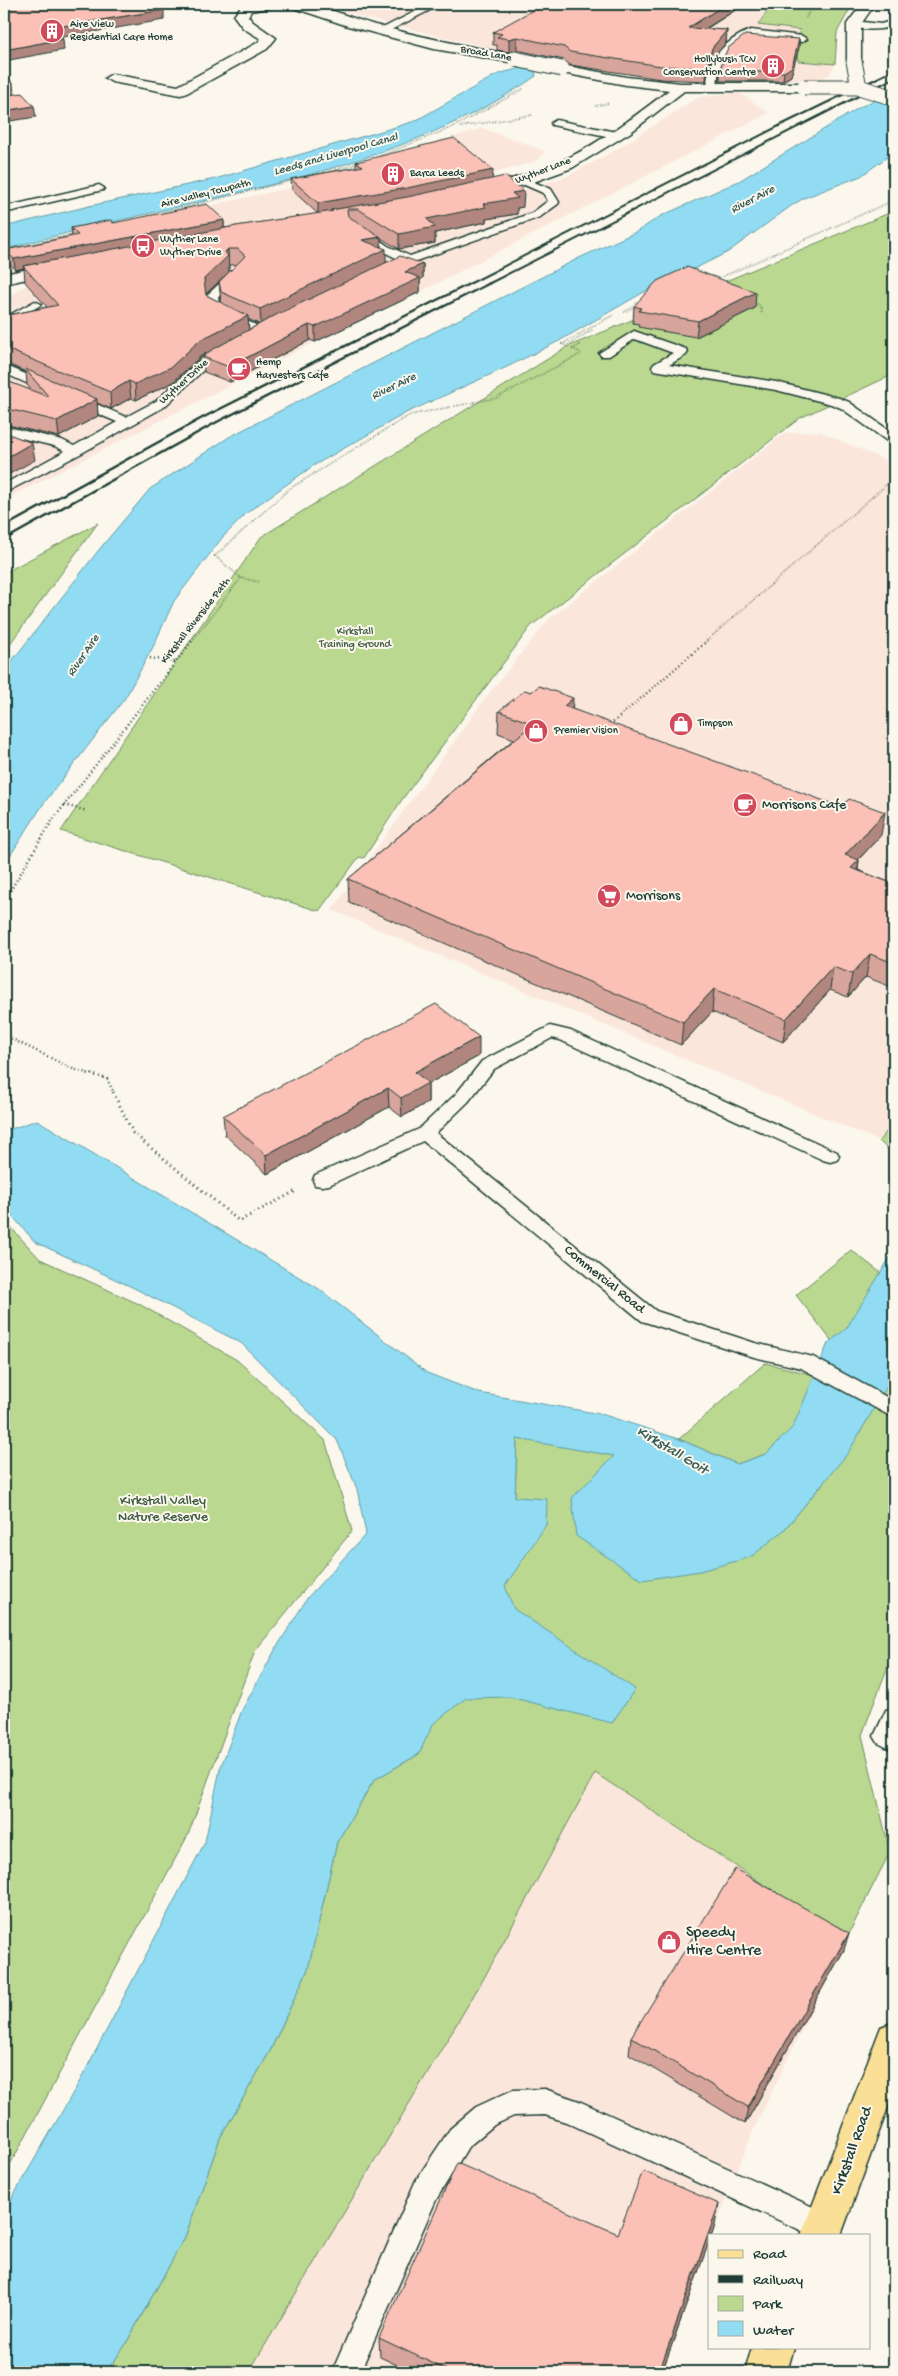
<svg xmlns="http://www.w3.org/2000/svg" width="898" height="2376" font-family="'Gochi Hand',sans-serif">
  <style>
    .built { fill: #fbe6dc }
    .green { fill: #bad890; stroke: #6c8a62 }
    .water { fill: #91dcf2; stroke: #639ca6 }
    .lines { fill: none; stroke-linecap: round; stroke-linejoin: round }
    .lane-casing { stroke: #1f3d34; stroke-width: 3 }
    .street-casing { stroke: #1f3d34; stroke-width: 3 }
    .secondary-casing { stroke: #1f3d34; stroke-width: 3 }
    .primary-casing { stroke: #1f3d34; stroke-width: 3 }
    .path-far2 { stroke: #1f3d34; stroke-width: 2; stroke-dasharray: 0.5 2; stroke-linecap: butt }
    .path-far1 { stroke: #1f3d34; stroke-width: 2.5; stroke-dasharray: 1 3; stroke-linecap: butt }
    .path { stroke: #1f3d34; stroke-width: 3; stroke-dasharray: 1 4; stroke-linecap: butt }
    .lane { fill: #fbf7ec; fill-rule: evenodd }
    .street { fill: #fbf7ec; fill-rule: evenodd }
    .secondary { fill: #fbf7ec; fill-rule: evenodd }
    .primary { fill: #fadf96; fill-rule: evenodd }
    .rail-far1 { stroke: #1f3d34; stroke-width: 2 }
    .rail { stroke: #1f3d34; stroke-width: 2.5 }
    .secondary-bridge-casing { stroke: #1f3d34; stroke-width: 17; stroke-linecap: butt }
    .secondary-bridge { stroke: #fbf7ec; stroke-width: 15 }
    .wall { fill: #d8a59d; stroke: #1f3d34; fill-rule: evenodd }
    .shaded-wall { fill: #b0867f; stroke: #1f3d34 }
    .building { fill: #fbc0b6; stroke: #1f3d34 }
    .labels { text-anchor: middle; dominant-baseline: central; stroke-width: 4; stroke-linejoin: round; paint-order: stroke }
    .far-poi-label { font-size: 11px; fill: #1f3d34; stroke: #fbf7ec; text-anchor: start }
    .far-street-label { font-size: 11px; fill: #1f3d34; stroke: #fbf7ec }
    .far-park-label { font-size: 11px; fill: #3e5c46; stroke: #fbf7ec }
    .far-water-label { font-size: 12px; font-style: italic; fill: #365d5a; stroke: #fbf7ec }
    .poi-label { font-size: 14px; fill: #1f3d34; stroke: #fbf7ec; text-anchor: start }
    .street-label { font-size: 14px; fill: #1f3d34; stroke: #fbf7ec }
    .park-label { font-size: 14px; fill: #3e5c46; stroke: #fbf7ec }
    .water-label { font-size: 15px; font-style: italic; fill: #365d5a; stroke: #fbf7ec }
    .near-poi-label { font-size: 16px; fill: #1f3d34; stroke: #fbf7ec; text-anchor: start }
    .near-street-label { font-size: 16px; fill: #1f3d34; stroke: #fbf7ec }
  </style>
  <rect width="100%" height="100%" fill="#fbf7ec"/>
  <filter id="ink" filterUnits="userSpaceOnUse"><feTurbulence type="fractalNoise" baseFrequency=".02" numOctaves="2"/><feDisplacementMap in="SourceGraphic" scale="10" xChannelSelector="R" yChannelSelector="G"/><feConvolveMatrix kernelMatrix="1 2 1 2 8 2 1 2 1" color-interpolation-filters="sRGB"/></filter>
  <g filter="url(#ink)">
    <g class="built">
      <path d="M322,4H621L531,58L368,19Z"/>
      <path d="M679,4H772L759,25L800,30L795,46L798,61L835,64L830,74L819,80H725L665,73L659,79L572,66L578,61Z"/>
      <path d="M739,92L769,113L420,292L315,342L4,500V300L25,286L219,246L504,197L567,176L614,151L697,98Z"/>
      <path d="M482,128L545,151L539,160L486,176L370,205L224,230L4,274V256L68,238L289,188L375,164Z"/>
      <path d="M819,431L894,464V1122L879,1141L332,910L487,696L549,619L785,433Z"/>
      <path d="M595,1772L846,1939L753,2131L712,2235H709L662,2372H249L484,1978Z"/>
    </g>
    <g class="green">
      <path d="M772,4H853L837,32L835,64L798,61L795,46L800,30L758,25Z"/>
      <path d="M894,211V374L800,418L531,626L401,801L364,858L359,857L319,911L61,831L261,537L567,347Z"/>
      <path d="M98,523L4,652V573Z"/>
      <path d="M894,1122V1155L879,1141Z"/>
      <path d="M4,1220L40,1259L139,1304L237,1360L325,1440L352,1531L255,1651L188,1835L4,2176Z"/>
      <path d="M851,1250L894,1283V1650L862,1735L890,1852L846,1939L595,1773L484,1978L249,2372H106L124,2347L185,2237L220,2138L270,2051L308,1969L337,1842L374,1780L419,1754L515,1498L517,1438L615,1456L572,1498L784,1530L824,1482L766,1454L737,1464L679,1439L765,1363L814,1375L831,1340L796,1295Z"/>
    </g>
    <g class="water">
      <path d="M570,33L559,58L535,72L536,76C384,181 179,198 4,250V227L89,206L215,179L399,126L415,121L496,75C512,69 520,71 535,60L531,58Z"/>
      <path d="M894,91V152L861,176L804,198L791,206L728,252L692,270L672,276L559,341L507,367L406,413L313,466L249,511L222,538L174,601L153,647L125,698L44,803L4,865V671L102,546L150,489L229,437L579,258L636,232L661,216L739,181L862,106Z"/>
      <path d="M37,1120L319,1289L427,1373L479,1393L601,1414L679,1439L737,1464L766,1454L793,1427L828,1343L846,1329L894,1251V1328L888,1341L893,1376L848,1453L784,1530L751,1557L700,1571L642,1580L576,1536L572,1498L614,1456L517,1439L515,1497L547,1499L546,1525L505,1586L514,1609L635,1689L612,1723L510,1697L466,1698L433,1724L419,1754L374,1780L337,1842L308,1969L270,2051L220,2138L185,2237L124,2347L106,2372H4V2212L81,2079L205,1842L220,1769L242,1710L275,1650L308,1597L366,1534L357,1489L337,1440L241,1343L134,1288L35,1242L7,1210L4,1205V1127L11,1129Z"/>
    </g>
    <g class="lines">
      <g class="lane-casing">
        <g id="lane">
          <path d="M430,4H442L385,33L377,31Z"/>
          <path d="M894,20V26C882,30 860,32 849,24L854,21L881,24Z"/>
          <path d="M751,30L802,36L807,39L802,42L753,36C726,54 720,53 717,87L709,89C700,64 729,37 751,30Z"/>
          <path d="M556,120L616,132L621,135L616,138L552,125L551,123Z"/>
          <path d="M524,178L551,189L559,202L558,204L540,217L413,262L391,272H383L381,270L400,260L380,250L356,232L357,230H365L388,246L410,256L532,213L548,201L543,193L520,183V179Z"/>
          <path d="M99,185L104,188L103,190L4,213V207Z"/>
          <path d="M238,269L242,270V274L218,297L220,309L265,329L267,331L265,333H257L209,311L206,296L234,270Z"/>
          <path d="M35,301L41,304L39,306L4,326V318Z"/>
          <path d="M634,331L686,349L688,352L686,355L669,365L776,382L839,398L849,402L894,434V444L890,443L841,408L831,404L776,390L654,370L652,367L654,364L673,353L635,339L609,356H601L599,353Z"/>
          <path d="M226,346L230,347L232,350L230,353L210,364L164,407L80,454L4,493V484L65,451L54,446L4,434V426L62,440L74,446L117,422L70,402L68,399L70,396H78L126,417L156,401L202,358Z"/>
          <path d="M4,365L52,385L54,388L48,392L44,391L4,373Z"/>
          <path d="M550,1026L571,1031L837,1152L839,1156L837,1160L830,1162L823,1160L560,1040L552,1038L494,1069L468,1102L436,1133L656,1311L755,1343L813,1357L894,1401V1418L801,1368L754,1357L642,1321L423,1141L329,1185L322,1186L315,1185L313,1180L315,1175L419,1129L456,1094L482,1061Z"/>
          <path d="M894,1707V1751L878,1743L874,1736L886,1710Z"/>
          <path d="M545,2089L579,2101L835,2217L839,2227L835,2235H811L566,2122L545,2115L514,2116L494,2125L468,2147L436,2200L360,2372H332L416,2180L450,2129L476,2107L504,2094L513,2090Z"/>
        </g>
      </g>
      <g class="street-casing">
        <path id="street" d="M247,4H274L273,7L251,11L248,16L253,22L276,38L267,49L185,94L180,95L112,82L105,78L112,74L178,86L257,43L261,39L243,28L234,16L242,5Z"/>
      </g>
      <g class="secondary-casing">
        <g id="secondary">
          <path d="M289,4C318,2 347,17 375,25C422,37 468,47 515,55L522,59L515,63L434,49L348,26L291,7Z"/>
          <path d="M862,4H875L861,24V61L854,65L847,61V24Z"/>
          <path d="M562,65L626,77L681,83H804L811,87L804,91H684L631,132L572,168L528,184L478,196L473,194L470,191L473,188C495,182 517,179 539,171C587,153 629,121 669,90L626,85L557,72L555,69L557,66Z"/>
          <path d="M62,262L68,264L70,267L68,270L4,284V274Z"/>
        </g>
      </g>
      <g class="primary-casing">
        <g id="primary">
          <path d="M894,2022V2091L841,2235H801L881,2027Z"/>
          <path d="M752,2347H794L787,2372H745Z"/>
        </g>
      </g>
      <g class="path-far2">
        <path d="M796,4L810,8L806,18"/>
        <path d="M595,106L609,103"/>
        <path d="M460,127L532,115"/>
        <path d="M380,156L453,127L523,89"/>
        <path d="M310,176L359,163"/>
        <path d="M145,217L294,180"/>
        <path d="M33,244L76,233"/>
        <path d="M715,280L894,200"/>
        <path d="M753,301L760,306L762,314"/>
        <path d="M624,312L636,306"/>
        <path d="M592,330L566,346L562,344L613,315"/>
        <path d="M580,352L573,349L581,344"/>
        <path d="M241,578L260,582"/>
        <path d="M191,642L241,578L215,556L289,489L410,415L496,398L581,354"/>
        <path d="M705,642L894,478"/>
      </g>
      <g class="path-far1">
        <path d="M150,658L175,662"/>
        <path d="M610,725L707,641"/>
        <path d="M64,805L87,811"/>
        <path d="M4,901L52,821L192,641"/>
        <path d="M4,1035L73,1069L107,1079L114,1093"/>
      </g>
      <path class="path" d="M113,1092L133,1133L239,1221L296,1191"/>
      <use href="#lane" class="lane"/>
      <use href="#street" class="street"/>
      <use href="#secondary" class="secondary"/>
      <use href="#primary" class="primary"/>
      <g class="rail-far1">
        <path d="M469,284L781,125L894,70"/>
        <path d="M488,284L894,78"/>
      </g>
      <g class="rail">
        <path d="M4,527L204,417L471,283"/>
        <path d="M4,540L217,422L490,283"/>
      </g>
      <g class="secondary-bridge-casing">
        <g id="secondary-bridge">
          <path d="M515,59L562,69"/>
          <path d="M854,61L859,87"/>
          <path d="M804,87H859L894,98"/>
        </g>
      </g>
      <use href="#secondary-bridge" class="secondary-bridge"/>
    </g>
    <g class="wall">
      <path d="M745,4L706,29L727,30L726,43L711,60L706,81L661,79L570,65L564,60L517,50L509,52L497,50V45H493V32Z"/>
      <path d="M799,39V47L791,76L783,81H720V72Z"/>
      <path d="M356,162L492,179L523,207L517,208V214L486,219V222L435,233V243L399,249L381,238V247L386,262L423,264V278L420,280V292L315,342L310,340L230,382L204,372L203,357L207,353L201,356L172,383L136,400L131,398L111,409L97,403L98,416L59,437L4,424V425V380L32,391L27,385L26,372L12,366L4,357V316L47,307L25,282L24,268L15,270L7,260L5,250L72,236L71,228L113,223L224,220V228L318,214L292,190L291,179L356,167ZM229,265H236L229,272ZM222,279L219,282L221,303L206,295V294ZM248,319L259,324L249,330Z"/>
      <path d="M634,306L755,308L696,337L638,327L639,324L633,323Z"/>
      <path d="M572,709L881,835L858,860H859L858,870L894,884V988L866,977L848,997L830,990L783,1042L712,1012L681,1045L349,902L348,879L514,739L498,733L499,711Z"/>
      <path d="M894,779V793L892,792Z"/>
      <path d="M479,1056L428,1084V1102L402,1117L389,1107L267,1174L225,1135L223,1116Z"/>
      <path d="M844,1950L745,2124L629,2054L631,2037Z"/>
      <path d="M715,2225L662,2372H412L380,2357L379,2338L618,2234Z"/>
    </g>
    <g class="shaded-wall">
      <path d="M726,4H745L687,40L688,28Z"/>
      <path d="M164,10V20L51,39L50,28Z"/>
      <path d="M727,30L726,43L711,60L706,81L707,68L712,48Z"/>
      <path d="M517,37V50L509,52V39Z"/>
      <path d="M63,39L64,50L4,61V50Z"/>
      <path d="M799,39V47L791,76L783,81L784,72Z"/>
      <path d="M13,83L14,94L4,97V85Z"/>
      <path d="M34,106L36,117L4,122V111Z"/>
      <path d="M493,170L492,181L407,199L331,210V212L318,214V203Z"/>
      <path d="M524,191L523,207L517,208V214L486,219V222L435,233V243L399,249V234L427,219L483,204L512,193Z"/>
      <path d="M224,220V230L23,266L24,268L15,270L14,259Z"/>
      <path d="M381,237V251L386,249V265L261,325L260,309L362,240Z"/>
      <path d="M228,249L229,272L205,295L204,279Z"/>
      <path d="M423,264V278L420,280V292L315,342V327L405,272Z"/>
      <path d="M756,292L755,308L696,337L698,321Z"/>
      <path d="M248,316L249,332L201,356L172,383L136,400L135,384L200,340Z"/>
      <path d="M309,325L310,340L230,382L229,367Z"/>
      <path d="M129,381L131,398L111,409L110,392Z"/>
      <path d="M97,399L98,416L59,437L57,421Z"/>
      <path d="M32,443L35,460L4,477V459Z"/>
      <path d="M573,698L572,720L564,706Z"/>
      <path d="M885,812L881,835L842,877L845,855Z"/>
      <path d="M859,860L856,883L851,868Z"/>
      <path d="M870,954L866,977L848,997L852,974Z"/>
      <path d="M833,967L830,990L783,1042L786,1019Z"/>
      <path d="M714,989L712,1012L681,1045L683,1022Z"/>
      <path d="M479,1037V1056L428,1084V1102L402,1117L401,1098L415,1072Z"/>
      <path d="M388,1088L389,1107L267,1174L266,1155Z"/>
      <path d="M849,1933L844,1950L745,2124L748,2107Z"/>
      <path d="M719,2204L715,2225L712,2235H709V2242L662,2372H659Z"/>
    </g>
    <g class="building">
      <path d="M13,4H156L164,10L50,28L63,39L4,50V5Z"/>
      <path d="M544,4H726L688,28L727,30L712,48L707,68L661,66L570,52L564,47L517,37L509,39L497,37L502,34L493,32Z"/>
      <path d="M745,35L799,39L792,67L784,72H720L723,59L728,48Z"/>
      <path d="M4,74L13,83L4,85Z"/>
      <path d="M22,93L34,106L4,111V96Z"/>
      <path d="M454,138L493,170L407,188L318,203L291,179L363,166L356,162Z"/>
      <path d="M505,176L524,191L512,193L518,198L483,204L486,207L427,219L435,227L399,234L358,209H347L348,216L381,237L362,240L386,249L260,309L221,292L219,282L245,256L238,249H228L225,252L228,256L204,279L206,295L248,316L200,340L171,367L135,384L129,381L110,392L9,350L4,343V316L58,305L23,266L236,226L333,211L331,210L407,197Z"/>
      <path d="M207,204L224,220L14,259L5,250L78,235L71,228L111,220L113,223Z"/>
      <path d="M400,256L423,264L405,272L420,278L315,327L309,325L229,367L203,357L210,351L276,315Z"/>
      <path d="M687,267L756,292L698,321L639,311L641,308L634,306L657,281Z"/>
      <path d="M25,369L97,399L57,421L4,408V380L49,397Z"/>
      <path d="M4,432L32,443L4,459Z"/>
      <path d="M539,686L573,698L564,706L841,807L849,799L885,812L845,855L859,860L851,868L894,884V963L870,954L852,974L833,967L786,1019L714,989L683,1022L348,879L533,724L499,711L525,690L531,692Z"/>
      <path d="M436,1004L479,1037L415,1072L428,1083L401,1098L388,1088L266,1155L223,1116Z"/>
      <path d="M735,1869L849,1933L748,2107L631,2037Z"/>
      <path d="M457,2163L618,2234L643,2171L719,2204L659,2372H451L379,2338Z"/>
    </g>
  </g>
  <defs>
    <g id="building-disc" transform="scale(1.25)"><circle r="9.5" fill="#d1495b" stroke="#fbf7ec"/><path d="M-4-6H4V6H1V3H-1V6H-4ZM-2.5-4.3h1.7v1.8h-1.7ZM.8-4.3h1.7v1.8H.8ZM-2.5-1h1.7V.8h-1.7ZM.8-1h1.7V.8H.8Z" fill="#fff"/></g>
    <g id="bus-disc" transform="scale(1.25)"><circle r="9.5" fill="#d1495b" stroke="#fbf7ec"/><path d="M-5-6H5V4H4V6H2V4H-2V6H-4V4H-5ZM-3.5-4V0h7V-4ZM-3.5 1.2v1.5H-2V1.2ZM2 1.2v1.5H3.5V1.2Z" fill="#fff"/></g>
    <g id="cafe-disc" transform="scale(1.25)"><circle r="9.5" fill="#d1495b" stroke="#fbf7ec"/><path d="M-5.5-4.5H6V0H3Q3 3.5 0 3.5H-2.5Q-5.5 3.5-5.5 0ZM3-3.2v2h1.7v-2ZM-6 4.5H4V6H-6Z" fill="#fff"/></g>
    <g id="shop-disc" transform="scale(1.25)"><circle r="9.5" fill="#d1495b" stroke="#fbf7ec"/><path d="M-5-2.5h2.3a2.7 3.5 0 0 1 5.4 0H5L5.5 6h-11ZM-1.5-2.5h3a1.5 2.3 0 0 0-3 0Z" fill="#fff"/></g>
    <g id="supermarket-disc" transform="scale(1.25)"><circle r="9.5" fill="#d1495b" stroke="#fbf7ec"/><path d="M-6-5.5h2.5l.6 2H6L4.5 2H-2.5L-4.4-4H-6ZM-1.5 3.2a1.3 1.3 0 1 0 .1 0ZM3 3.2a1.3 1.3 0 1 0 .1 0Z" fill="#fff"/></g>
  </defs>
  <g fill-rule="evenodd">
    <use href="#building-disc" x="52" y="31"/>
    <use href="#building-disc" x="773" y="66"/>
    <use href="#building-disc" x="393" y="174"/>
    <use href="#bus-disc" x="143" y="246"/>
    <use href="#cafe-disc" x="239" y="369"/>
    <use href="#shop-disc" x="681" y="724"/>
    <use href="#shop-disc" x="536" y="731"/>
    <use href="#cafe-disc" x="745" y="805"/>
    <use href="#supermarket-disc" x="609" y="896"/>
    <use href="#shop-disc" x="669" y="1942"/>
  </g>
  <g class="labels">
    <g class="far-poi-label">
      <text x="70" y="25">Aire View<tspan x="70" dy="13">Residential Care Home</tspan></text>
      <text x="756" y="60" text-anchor="end">Hollybush TCV<tspan x="756" dy="13">Conservation Centre</tspan></text>
      <text x="410" y="174">Barca Leeds</text>
      <text x="160" y="240">Wyther Lane<tspan x="160" dy="13">Wyther Drive</tspan></text>
      <text x="256" y="363">Hemp<tspan x="256" dy="13">Harvesters Cafe</tspan></text>
      <text x="698" y="724">Timpson</text>
      <text x="554" y="731">Premier Vision</text>
    </g>
    <g class="far-street-label">
      <text transform="translate(486 54) rotate(10)">Broad Lane</text>
      <text transform="translate(543 171) rotate(-21)">Wyther Lane</text>
      <text transform="translate(206 194) rotate(-14)">Aire Valley Towpath</text>
      <text transform="translate(184 382) rotate(-42)">Wyther Drive</text>
      <text transform="translate(196 621) rotate(-52)">Kirkstall Riverside Path</text>
    </g>
    <g class="far-park-label">
      <text x="355" y="632">Kirkstall<tspan x="355" dy="13">Training Ground</tspan></text>
    </g>
    <g class="far-water-label">
      <text transform="translate(336 155) rotate(-16)">Leeds and Liverpool Canal</text>
      <text transform="translate(753 200) rotate(-28)">River Aire</text>
      <text transform="translate(394 387) rotate(-26)">River Aire</text>
      <text transform="translate(84 656) rotate(-56)">River Aire</text>
    </g>
    <g class="poi-label">
      <text x="762" y="805">Morrisons Cafe</text>
      <text x="626" y="896">Morrisons</text>
    </g>
    <g class="street-label">
      <text transform="translate(604 1280) rotate(39)">Commercial Road</text>
    </g>
    <g class="park-label">
      <text x="163" y="1501">Kirkstall Valley<tspan x="163" dy="16">Nature Reserve</tspan></text>
    </g>
    <g class="water-label">
      <text transform="translate(672 1451) rotate(31)">Kirkstall Goit</text>
    </g>
    <g class="near-poi-label">
      <text x="686" y="1933">Speedy<tspan x="686" dy="18">Hire Centre</tspan></text>
    </g>
    <g class="near-street-label">
      <text transform="translate(853 2151) rotate(-70)">Kirkstall Road</text>
    </g>
  </g>
  <rect width="898" height="2376" fill="none" stroke="#fbf7ec" stroke-width="20"/>
  <rect x="10" y="10" width="878" height="2356" fill="none" stroke="#1f3d34" stroke-width="2" filter="url(#ink)"/>
  <rect x="708" y="2234" width="162" height="115" fill="#fbf7ec" stroke="#a3ada2"/>
  <rect x="718" y="2250" width="25" height="8" fill="#fadf96" stroke="#a3ada2"/>
  <text x="753" y="2258" font-size="15" fill="#1f3d34">Road</text>
  <rect x="718" y="2275" width="25" height="8" fill="#1f3d34" stroke="#a3ada2"/>
  <text x="753" y="2284" font-size="15" fill="#1f3d34">Railway</text>
  <rect x="718" y="2296" width="25" height="15" fill="#bad890" stroke="#a3ada2"/>
  <text x="753" y="2308" font-size="15" fill="#1f3d34">Park</text>
  <rect x="718" y="2321" width="25" height="15" fill="#91dcf2" stroke="#a3ada2"/>
  <text x="753" y="2334" font-size="15" fill="#1f3d34">Water</text>
</svg>
